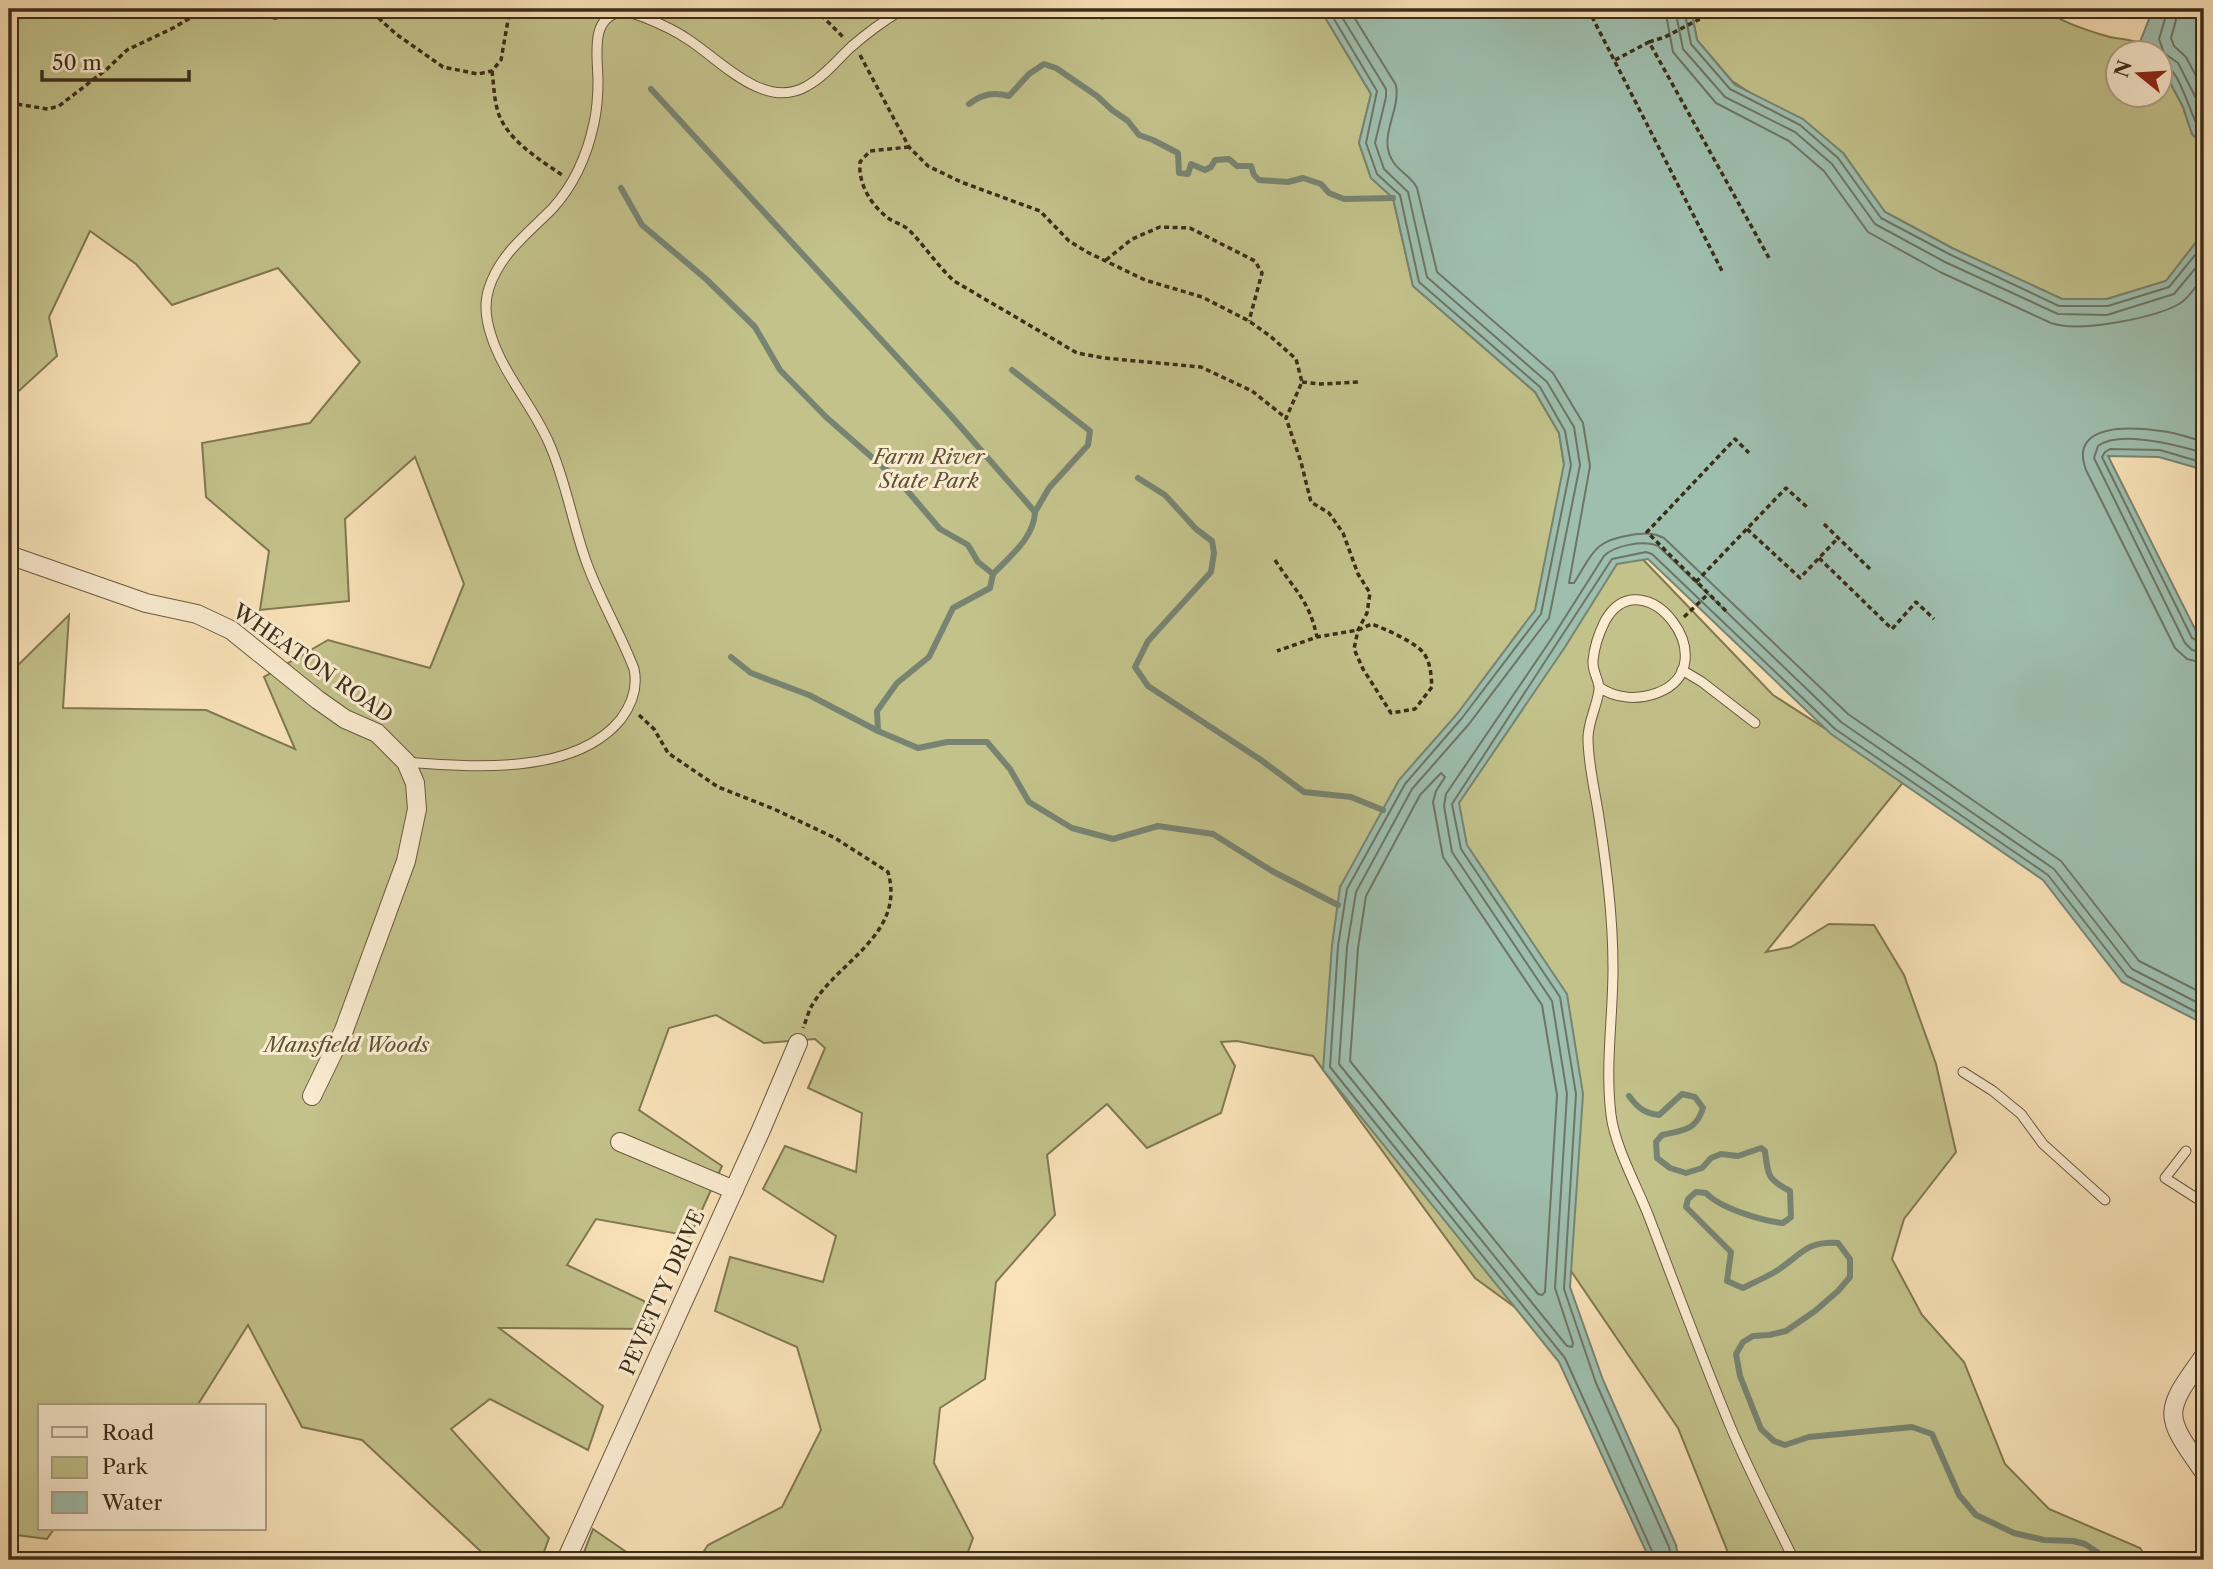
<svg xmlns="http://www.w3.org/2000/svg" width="2213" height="1569" font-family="'Libre Caslon Text',serif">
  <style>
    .green { fill: #c3c28b; stroke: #807852; stroke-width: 2 }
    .water { fill: #9ebeae; stroke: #778472; stroke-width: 2 }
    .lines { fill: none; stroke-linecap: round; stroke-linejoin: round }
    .shore { stroke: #6d7664; stroke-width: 2 }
    .stream { stroke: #778472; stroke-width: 6 }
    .service-casing { stroke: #6b5a41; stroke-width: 11 }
    .minor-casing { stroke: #6b5a41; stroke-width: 20 }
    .path { stroke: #3c2d19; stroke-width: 3.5; stroke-dasharray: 5 3.5; stroke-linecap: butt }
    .service { stroke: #fbecd1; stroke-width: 9 }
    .minor { stroke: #fbecd1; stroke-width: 18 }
    .labels { text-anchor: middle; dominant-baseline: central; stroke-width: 6; stroke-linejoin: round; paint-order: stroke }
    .park-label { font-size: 21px; font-style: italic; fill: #5e5236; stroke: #fbecd1 }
    .street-label { font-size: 21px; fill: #3c2d19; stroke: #fbecd1 }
  </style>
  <rect width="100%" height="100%" fill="#f9e2b8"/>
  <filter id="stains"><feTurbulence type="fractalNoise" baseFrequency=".00286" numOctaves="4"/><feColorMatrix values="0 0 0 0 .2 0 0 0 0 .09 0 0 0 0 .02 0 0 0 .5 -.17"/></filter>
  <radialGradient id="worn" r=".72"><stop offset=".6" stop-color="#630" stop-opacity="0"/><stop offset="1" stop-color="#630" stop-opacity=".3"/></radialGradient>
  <g class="green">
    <path d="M9,9H1320L1371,94L1359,143L1371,178L1393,198L1413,286L1535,392L1559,433L1564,465L1633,549L1773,695L1905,780L1766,952L1791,947L1829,924L1874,925L1904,975L1936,1064L1956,1152L1904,1219L1892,1259L1922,1315L1964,1362L2005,1464L2049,1509L2140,1548L2148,1560H1731L1678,1428L1571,1271L1516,1308L1475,1278L1313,1056L1237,1041L1221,1042L1235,1066L1221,1113L1147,1148L1107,1104L1047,1155L1055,1215L996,1282L985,1379L940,1408L934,1463L973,1538L965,1560H698L708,1545L782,1507L821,1430L797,1347L715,1311L730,1257L823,1282L836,1236L763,1189L785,1146L856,1172L862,1113L808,1088L825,1048L815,1039L764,1043L716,1015L669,1028L639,1110L722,1166L690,1236L596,1219L567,1265L644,1301L656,1329L499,1328L603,1406L588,1450L490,1399L451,1429L549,1538L541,1560H490L362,1440L302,1427L248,1325L197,1406H40V1529H54L47,1539L9,1534V674L69,615L63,708L206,710L295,749L264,677L328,640L430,668L464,584L415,457L345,519L349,601L260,610L269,551L206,497L202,443L310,423L360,362L278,268L172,305L136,264L90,231L49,317L57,356L9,400Z"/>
    <path d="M1691,9H2044C2062,23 2088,31 2110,37C2129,41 2136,38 2150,52H2118V94H2160L2161,65L2183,107L2192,134L2204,146V232L2166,281L2107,299H2062L1952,248L1885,212L1843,153L1732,81L1697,40Z"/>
    <path d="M593,1529L638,1560H581Z"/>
  </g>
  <g class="water">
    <path d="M1320,9H1691L1697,40L1735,85L1803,119L1843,153L1885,212L1952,248L2062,299H2107L2166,281L2204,232V470L2159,457L2108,456L2198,635L2204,638V1024L2122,982L2043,880L1831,734L1648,559L1617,564L1565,647L1459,803L1467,845L1567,994L1583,1094L1570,1287L1603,1380L1676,1545L1679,1560H1650L1559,1362L1323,1070L1332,945L1340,887L1399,780L1457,714L1535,610L1564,464L1559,433L1535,392L1413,286L1393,198L1371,178L1359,143L1371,94Z"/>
    <path d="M2153,9H2204V146L2192,134L2183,107L2161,65L2160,52H2150L2140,42Z"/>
  </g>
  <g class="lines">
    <g class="shore">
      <path d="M1328,9L1377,91L1366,143L1377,174L1400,195L1419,282L1540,387L1565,431L1571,465L1541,614L1462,718L1405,784L1347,889L1338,946L1330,1067L1565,1358L1656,1560"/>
      <path d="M1337,9L1386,89V97L1375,143L1384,169L1408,192L1427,277L1547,382L1574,427L1580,465L1549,618L1469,724L1412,789L1356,892L1347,947L1339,1064L1567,1346L1572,1347L1573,1343L1555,1288L1567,1094L1552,1001L1452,852L1444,806L1446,794L1552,638L1604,556C1615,545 1644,540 1658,546L1841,722L2054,869L2132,969L2204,1006"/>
      <path d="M1349,9L1396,85C1401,112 1376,138 1394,163C1401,173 1412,177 1417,188L1437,272L1553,373L1583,423L1590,466L1569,583H1574C1593,553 1593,541 1631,535C1643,533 1652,532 1664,538L1848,714L2061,861L2139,961L2204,994"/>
      <path d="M1665,9L1673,52L1716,103L1789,141L1824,171L1868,232L1940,272L2051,323C2079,333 2154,318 2179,304C2190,298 2197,284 2204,275"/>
      <path d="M1675,9L1683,49L1725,97L1795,132L1832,164L1875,224L1945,262L2058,314L2107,315L2174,294L2204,258"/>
      <path d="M1684,9L1691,44L1730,89L1800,125L1838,158L1881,218L1949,254L2059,306H2108L2169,287L2204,244"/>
      <path d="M2168,9L2159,39L2164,53L2178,63L2197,100L2204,121"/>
      <path d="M2179,9L2171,38L2174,46L2186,57L2204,91"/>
      <path d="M2160,63C2182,66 2190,122 2204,136"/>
      <path d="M2204,442C2190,438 2175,432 2161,431C2133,427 2068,422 2086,470L2175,648L2187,659L2204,663"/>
      <path d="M2204,453C2180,446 2120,429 2098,446L2094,458L2185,643L2192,650L2204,653"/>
      <path d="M2204,463L2160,450L2110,449L2105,452L2102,457L2192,638L2204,644"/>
      <path d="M1441,773L1445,777L1436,791L1433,802L1443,857L1542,1005L1557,1095L1545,1292L1542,1295L1538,1294L1350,1061L1358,948L1366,896L1420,795Z"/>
      <path d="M1672,1560L1669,1547L1596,1383L1564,1289L1576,1094L1560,997L1461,849L1452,804L1612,559L1646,552L1652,554L1835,729L2048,875L2127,976L2204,1016"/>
    </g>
    <g class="stream">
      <path d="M651,89L952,417L1035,512C1034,538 1010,556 993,574"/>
      <path d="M969,104C982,94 993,92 1009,96L1029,74L1044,64L1056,68L1097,96L1112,110L1128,121L1139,135L1153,140L1178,153L1179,173L1188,174L1191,164L1205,170L1211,167L1215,160L1229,159L1237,166H1251L1254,175L1259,180L1288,182L1303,178L1321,184L1329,193L1344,199L1393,198"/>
      <path d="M621,188L642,225L706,279L755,327L780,370L826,417L899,481L940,529L968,545L978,562L993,574L990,588L953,608L929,657L897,683L877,711L878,731L918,748L947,742H987L1010,769L1029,802L1072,828L1113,839L1158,826L1213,834L1272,871L1338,905"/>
      <path d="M1012,370L1090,431L1088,445L1049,488L1035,512"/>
      <path d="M1138,478L1165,495L1196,529L1212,541L1214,553L1211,572L1148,641L1135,667L1148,686L1261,760L1304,792L1351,797L1383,810"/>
      <path d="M731,657L751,673L809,695L878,731"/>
      <path d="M1629,1096C1638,1108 1644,1113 1659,1115L1682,1094L1695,1097L1703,1108C1696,1131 1683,1130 1662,1135L1656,1142L1657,1158L1670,1168L1686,1173L1702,1168L1711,1158L1721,1154L1738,1156L1761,1148L1765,1151C1768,1175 1767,1179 1790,1191L1791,1217L1783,1223C1762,1221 1720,1208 1706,1193L1696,1192L1688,1199L1686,1207L1731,1252L1727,1281L1743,1288C1753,1283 1764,1278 1773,1273C1801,1257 1802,1241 1838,1243L1850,1259V1277L1838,1291L1815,1311L1786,1331L1769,1335L1753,1336L1743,1342L1736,1354L1740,1376L1761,1429L1774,1441L1785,1445L1809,1437L1912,1427L1932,1434L1959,1495L1976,1515L2014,1533L2044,1540L2073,1541L2085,1544L2100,1554L2120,1560"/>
    </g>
    <g class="service-casing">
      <g id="service">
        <path d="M1079,9L1102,14L1116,9"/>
        <path d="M1682,670L1702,682L1755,723"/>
        <path d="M1599,687C1616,699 1638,700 1657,693C1730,665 1643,554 1605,621C1599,633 1594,648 1593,661C1592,672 1600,681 1599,690C1597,706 1588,722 1588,738C1588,762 1594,787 1598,811C1606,863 1613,915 1613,968C1613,1017 1605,1066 1611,1115C1615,1147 1637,1186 1649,1217C1676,1288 1702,1358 1731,1428C1750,1473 1773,1517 1794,1560"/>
        <path d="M406,762C471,767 575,776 621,719C632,704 638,687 634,669C620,632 599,598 586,561C572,522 566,481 549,443C533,406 503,374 491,335C486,320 484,303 489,288C500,254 528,233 552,209C575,184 587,156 594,123C597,109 598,95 598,81C598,58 589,17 621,12C630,11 638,15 646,18C661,24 676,31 689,40C721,61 765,111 807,86C824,77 837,60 851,47C867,33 885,20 903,9"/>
        <path d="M1963,1072L1993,1091L2021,1114L2043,1144L2105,1200"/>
        <path d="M2186,1151L2165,1178L2204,1203"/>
      </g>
    </g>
    <g class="minor-casing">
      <g id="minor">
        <path d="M9,555L146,603L197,614L231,630L318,700L345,719L377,733L406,762L415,783L417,809L406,861L344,1030L312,1096"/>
        <path d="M620,1142L734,1190"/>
        <path d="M2204,1356C2163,1413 2163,1414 2204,1472"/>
        <path d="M566,1560L761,1130L798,1043"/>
      </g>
    </g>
    <g class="path">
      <path d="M240,9L275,18L320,9"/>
      <path d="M364,9L373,13L396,34L443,67L478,74L492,71L501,60L510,9"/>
      <path d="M815,9L843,37"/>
      <path d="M1588,9L1722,271"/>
      <path d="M1649,42L1665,37L1719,9"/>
      <path d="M860,55L909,147L928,166L961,182L1040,211L1069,241L1087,252L1145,280L1202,297L1249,321L1270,336L1296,359L1302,382L1286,418L1301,462L1311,502L1329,513L1343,533L1358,574L1370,593L1367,613L1358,630L1354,649L1363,669L1391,713L1415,709L1432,687C1431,676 1431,665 1425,655C1418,643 1385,629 1372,624L1358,630L1317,637L1277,651"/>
      <path d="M1615,60L1649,42L1769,258"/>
      <path d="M492,71C494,86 494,101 499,115C510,142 539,159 562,175"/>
      <path d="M9,103L48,109L59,106L107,69L127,50L173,28L206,9"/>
      <path d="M909,147L870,151L860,162C858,184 871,205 888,218C895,223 905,225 911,232C926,248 938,266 954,281L1077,353L1104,358L1201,367L1252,391L1286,418"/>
      <path d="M1106,260L1132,239L1160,227L1190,228L1255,261L1262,273L1249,321"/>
      <path d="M1302,382L1321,384L1358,382"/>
      <path d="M1824,524L1870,569"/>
      <path d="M1747,529L1800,578L1838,538"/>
      <path d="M1819,558L1892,629L1916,602L1934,619"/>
      <path d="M1275,560C1295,591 1309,600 1317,637"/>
      <path d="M1696,582L1786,488L1808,508"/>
      <path d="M1726,611L1647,532L1735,439L1749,453"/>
      <path d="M1684,617L1708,594"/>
      <path d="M639,715L654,729L668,753L718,787L774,809L835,838L888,872C906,935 837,961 811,1007C808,1013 806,1021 803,1028"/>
    </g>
    <use href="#service" class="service"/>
    <use href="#minor" class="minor"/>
  </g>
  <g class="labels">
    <g class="park-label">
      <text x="929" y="456">Farm River<tspan x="929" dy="24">State Park</tspan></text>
      <text x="347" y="1044">Mansfield Woods</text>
    </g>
    <g class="street-label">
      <text transform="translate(313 663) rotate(35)">WHEATON ROAD</text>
      <text transform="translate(662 1292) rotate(-66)">PEVETTY DRIVE</text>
    </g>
  </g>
  <rect width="2213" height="1569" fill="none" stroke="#f9e2b8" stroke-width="35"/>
  <rect x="10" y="10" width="2192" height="1548" fill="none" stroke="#3c2d19" stroke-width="3.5"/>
  <rect x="18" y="18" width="2178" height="1534" fill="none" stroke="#3c2d19" stroke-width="2"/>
  <rect x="38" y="1404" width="228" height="126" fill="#fbecd1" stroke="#afa087" stroke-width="2"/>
  <rect x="52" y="1427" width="35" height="10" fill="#fbecd1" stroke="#afa087" stroke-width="2"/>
  <text x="102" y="1440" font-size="21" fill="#3c2d19">Road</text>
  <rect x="52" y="1457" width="35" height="21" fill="#c3c28b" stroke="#afa087" stroke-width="2"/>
  <text x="102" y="1474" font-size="21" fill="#3c2d19">Park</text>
  <rect x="52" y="1492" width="35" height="21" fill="#9ebeae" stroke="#afa087" stroke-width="2"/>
  <text x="102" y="1510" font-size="21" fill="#3c2d19">Water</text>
  <g transform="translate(2139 74) rotate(288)"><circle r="33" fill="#fbecd1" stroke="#afa087" stroke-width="2"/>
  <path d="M0-5L12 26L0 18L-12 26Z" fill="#8f2418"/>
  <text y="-10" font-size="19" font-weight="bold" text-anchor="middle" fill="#3c2d19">N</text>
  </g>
  <path d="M42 70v10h147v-10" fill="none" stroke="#3c2d19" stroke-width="3.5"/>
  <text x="52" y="70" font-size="21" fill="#3c2d19" stroke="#fbecd1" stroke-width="5" paint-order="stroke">50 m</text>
  <rect width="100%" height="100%" filter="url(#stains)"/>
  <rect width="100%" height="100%" fill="url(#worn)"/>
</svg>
